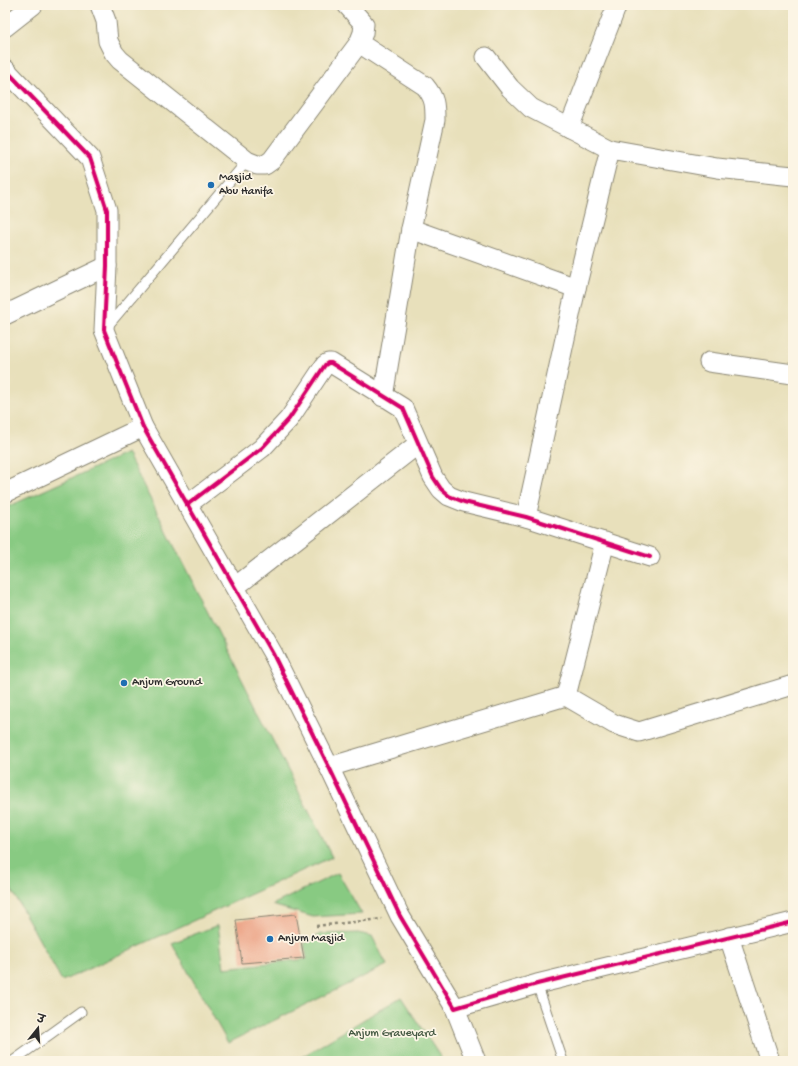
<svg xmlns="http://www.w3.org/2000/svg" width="798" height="1066" font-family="'Gochi Hand','Playpen Sans Deva',sans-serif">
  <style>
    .green { fill: #88ca82; stroke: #5a7a56 }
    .building { fill: #eb9d7f }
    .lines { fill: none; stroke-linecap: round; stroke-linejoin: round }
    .lane-casing { stroke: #8a8673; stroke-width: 11 }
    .street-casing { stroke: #8a8673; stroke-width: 21 }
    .path { stroke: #8a8673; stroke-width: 2.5; stroke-dasharray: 3 3; stroke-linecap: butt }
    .lane { stroke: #fff; stroke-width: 9 }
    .street { stroke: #fff; stroke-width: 19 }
    .cycleway-casing { stroke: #fcf5e5; stroke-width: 6 }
    .cycleway { stroke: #d6006c; stroke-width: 4 }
    .poi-dot { fill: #1f6fb2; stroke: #fcf5e5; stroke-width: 1.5 }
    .labels { text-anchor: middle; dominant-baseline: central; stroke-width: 3.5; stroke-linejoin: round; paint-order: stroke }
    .poi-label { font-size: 12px; fill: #2b2b2b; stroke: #fcf5e5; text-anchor: start }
    .park-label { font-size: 12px; fill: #475b45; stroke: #fcf5e5 }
  </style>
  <rect width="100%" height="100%" fill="#fcf5e5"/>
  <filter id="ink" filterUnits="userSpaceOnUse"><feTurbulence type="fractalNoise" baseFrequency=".025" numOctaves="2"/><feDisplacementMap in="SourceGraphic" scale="8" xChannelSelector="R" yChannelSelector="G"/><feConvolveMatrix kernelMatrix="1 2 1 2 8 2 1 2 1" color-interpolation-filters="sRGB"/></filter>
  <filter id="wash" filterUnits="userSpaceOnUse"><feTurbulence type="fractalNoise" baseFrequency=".012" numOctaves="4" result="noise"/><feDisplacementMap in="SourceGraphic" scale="16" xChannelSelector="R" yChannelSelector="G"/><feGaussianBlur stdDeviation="0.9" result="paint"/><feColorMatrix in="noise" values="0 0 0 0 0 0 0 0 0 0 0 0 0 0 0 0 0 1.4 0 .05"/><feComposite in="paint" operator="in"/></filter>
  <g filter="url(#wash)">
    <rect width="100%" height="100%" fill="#e8e0bb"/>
    <g class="green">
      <path d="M127,453L332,857L62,981L5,878V508Z"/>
      <path d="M338,873L362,914L313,917L272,905Z"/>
      <path d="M218,925L224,968L307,959L304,944L320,934L358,933L372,936L387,965L228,1043L172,943Z"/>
      <path d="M401,997L443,1061H295Z"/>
    </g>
    <g id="blocks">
      <path class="building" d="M296,914L304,958L242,963L236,920Z"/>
    </g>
  </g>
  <g filter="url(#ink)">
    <use href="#blocks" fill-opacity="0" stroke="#8a8673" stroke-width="1"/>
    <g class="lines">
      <g class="lane-casing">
        <g id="lane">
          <path d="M106,328L247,161"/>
          <path d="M537,984L563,1061"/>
          <path d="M13,1061L81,1012"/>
        </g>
      </g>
      <g class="street-casing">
        <g id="street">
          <path d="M100,5L106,21L108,41L114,53L120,60L247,161L257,165H265L272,160L359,43"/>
          <path d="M347,5L364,24L363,33L359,43L425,86C435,98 435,105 435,120L411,229L383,397"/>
          <path d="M5,27L33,5"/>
          <path d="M486,57L510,88L531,108L610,149L717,168L793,176"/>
          <path d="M5,69L90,158L107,210V266L104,330L143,427L273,654L329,767L400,916L455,1008L537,984L793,922"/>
          <path d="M569,128L617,5"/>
          <path d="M411,229L576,288"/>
          <path d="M5,315L107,266"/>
          <path d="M709,362L793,374"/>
          <path d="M5,493L143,427"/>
          <path d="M187,505L262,448L289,419L325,365L328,363H331L403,408L433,477L441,489L449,496L464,502L526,517L650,557"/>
          <path d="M526,517L576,288L610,149"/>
          <path d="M235,587L418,444"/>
          <path d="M566,696L605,542"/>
          <path d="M329,767L566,696L614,724L639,732L793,685"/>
          <path d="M729,937L770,1061"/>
          <path d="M455,1008L476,1061"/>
        </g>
      </g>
      <path class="path" d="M316,926L382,919"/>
      <use href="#lane" class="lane"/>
      <use href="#street" class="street"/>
      <g class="cycleway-casing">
        <g id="cycleway">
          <path d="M5,69L90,158L107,210V266L104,330L143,427L273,654L329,767L400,916L455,1008L537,984L793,922"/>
          <path d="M187,505L262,448L289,419L325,365L328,363H331L403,408L433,477L441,489L449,496L464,502L526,517L650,557"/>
        </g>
      </g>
      <use href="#cycleway" class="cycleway"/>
    </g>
  </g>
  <g class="poi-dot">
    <circle cx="211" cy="185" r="4"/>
    <circle cx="124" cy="683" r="4"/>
    <circle cx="270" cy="939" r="4"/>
  </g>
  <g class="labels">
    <g class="poi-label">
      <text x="219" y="178">Masjid<tspan x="219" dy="14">Abu Hanifa</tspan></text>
      <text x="132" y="683">Anjum Ground</text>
      <text x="278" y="939">Anjum Masjid</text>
    </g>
    <g class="park-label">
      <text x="392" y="1034">Anjum Graveyard</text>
    </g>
  </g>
  <rect width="798" height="1066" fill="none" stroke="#fcf5e5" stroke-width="20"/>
  <g transform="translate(38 1028) rotate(17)" stroke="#fcf5e5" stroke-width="3" paint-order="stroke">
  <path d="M0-3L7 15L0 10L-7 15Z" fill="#2b2b2b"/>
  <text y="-6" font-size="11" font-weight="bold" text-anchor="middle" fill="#2b2b2b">उ</text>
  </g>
</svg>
